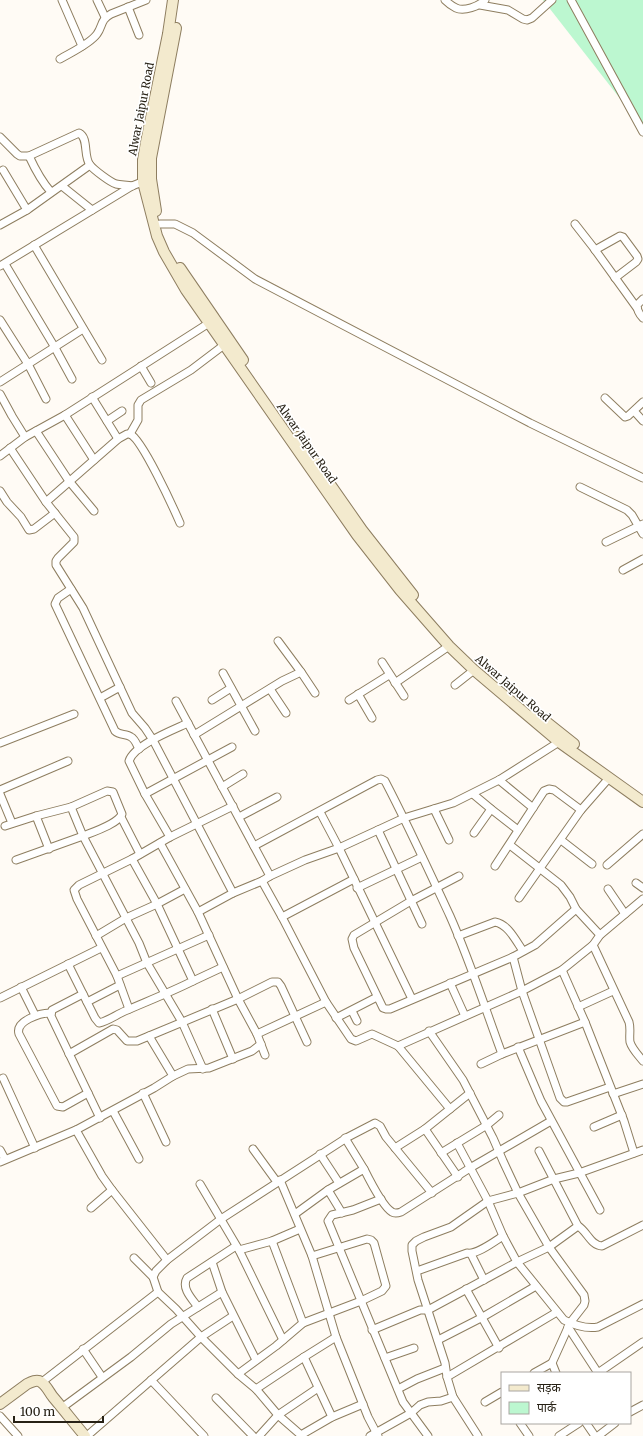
<svg xmlns="http://www.w3.org/2000/svg" width="643" height="1436" font-family="Merriweather,'Noto Sans Devanagari',serif">
  <style>
    .green { fill: #bcf7d0 }
    .lines { fill: none; stroke-linecap: round; stroke-linejoin: round }
    .street-casing { stroke: #8e7e60; stroke-width: 9 }
    .secondary-casing { stroke: #8e7e60; stroke-width: 12 }
    .street { stroke: #fff; stroke-width: 7 }
    .secondary { stroke: #f3eace; stroke-width: 10 }
    .labels { text-anchor: middle; dominant-baseline: central; stroke-width: 3.5; stroke-linejoin: round; paint-order: stroke }
    .street-label { font-size: 11px; fill: #272115; stroke: #fff }
  </style>
  <rect width="100%" height="100%" fill="#fffbf5"/>
  <path class="green" d="M543,0H643V128Z"/>
  <g class="lines">
    <g class="street-casing">
      <g id="street">
        <path d="M62,0L82,46"/>
        <path d="M97,0L105,17"/>
        <path d="M445,0C448,3 452,6 456,8C464,12 479,6 485,0"/>
        <path d="M571,0L643,132"/>
        <path d="M480,5L508,10L523,19L527,20L532,18L552,0"/>
        <path d="M128,7L139,35"/>
        <path d="M60,59C70,53 90,44 97,34C103,26 100,20 111,14L146,0"/>
        <path d="M0,137L17,154L20,156H29L79,133C89,138 83,156 90,165C94,170 110,182 116,184C121,185 127,185 132,186"/>
        <path d="M29,156C35,169 41,181 51,192"/>
        <path d="M3,170L27,210"/>
        <path d="M62,186L92,210"/>
        <path d="M160,224H175L193,233L255,279L530,423L643,478"/>
        <path d="M575,224L593,247L637,308"/>
        <path d="M0,225L27,210L90,165"/>
        <path d="M34,245L102,360"/>
        <path d="M595,250L620,236L623,237L637,256L638,259L636,262L615,278"/>
        <path d="M5,264L54,346L72,379"/>
        <path d="M0,266L132,186L147,180"/>
        <path d="M643,299L637,305C637,311 639,314 643,318"/>
        <path d="M0,320L28,364L46,399"/>
        <path d="M141,366L151,383"/>
        <path d="M0,382L83,329"/>
        <path d="M0,394L12,416L25,437"/>
        <path d="M92,397L118,439"/>
        <path d="M605,398L625,417L628,416L643,402"/>
        <path d="M634,411L643,421"/>
        <path d="M65,415L94,460"/>
        <path d="M107,421L122,411"/>
        <path d="M36,431L69,481L94,511"/>
        <path d="M130,434L138,420V405L141,400L191,370L224,345"/>
        <path d="M10,448L46,502L74,537V542L58,558L56,561V565L83,608L132,713L145,728L153,740L233,893"/>
        <path d="M0,456L25,437L65,415L209,323"/>
        <path d="M580,487L627,510L632,515L643,534"/>
        <path d="M0,491L7,502L21,517L29,530L34,529L55,513"/>
        <path d="M46,502L118,439L127,434H130C142,439 173,507 180,523"/>
        <path d="M606,542L643,524"/>
        <path d="M623,570L643,559"/>
        <path d="M71,589L58,598L55,604L115,731C120,736 126,733 131,737C135,739 137,745 139,749"/>
        <path d="M278,641L301,672L315,693"/>
        <path d="M382,662L404,696"/>
        <path d="M223,673L255,731"/>
        <path d="M395,683L449,646"/>
        <path d="M455,685L474,670"/>
        <path d="M270,689L286,713"/>
        <path d="M358,694L372,718"/>
        <path d="M100,698L120,687"/>
        <path d="M212,700L231,688"/>
        <path d="M349,700L389,675"/>
        <path d="M176,701L270,876"/>
        <path d="M194,735L282,681L301,672"/>
        <path d="M0,743L74,714"/>
        <path d="M499,780L533,808"/>
        <path d="M222,787L243,774"/>
        <path d="M0,790L68,761"/>
        <path d="M0,794L12,823"/>
        <path d="M145,794L232,747"/>
        <path d="M473,794L491,809L518,830"/>
        <path d="M71,807L107,791L113,792L122,814C118,824 93,832 83,836L139,943L147,963L182,1022L203,1069"/>
        <path d="M434,809L449,840"/>
        <path d="M320,812L339,848L412,999"/>
        <path d="M36,816L49,849"/>
        <path d="M121,817L140,854"/>
        <path d="M239,817L277,797"/>
        <path d="M5,826L36,816L71,807L83,836L16,860"/>
        <path d="M378,830L422,924"/>
        <path d="M474,833L491,809"/>
        <path d="M170,837L145,794L129,761C134,745 173,730 188,723"/>
        <path d="M561,840L592,864"/>
        <path d="M160,843L198,912L238,999L257,1034L265,1055"/>
        <path d="M510,845L561,885L570,897L576,909L600,935"/>
        <path d="M254,846L377,780L381,779L385,781C408,825 429,871 450,916C470,961 485,1008 502,1054"/>
        <path d="M607,865L643,834"/>
        <path d="M495,866L544,791L549,789L554,790L581,810"/>
        <path d="M459,876L411,901L354,935L352,939L354,948L383,1008L386,1009H390L513,957L535,945L576,909"/>
        <path d="M262,881L282,917L326,1002L351,1039L356,1041L372,1034L398,1046L450,1109"/>
        <path d="M636,883L643,888"/>
        <path d="M357,888L422,857"/>
        <path d="M608,889L625,914"/>
        <path d="M519,898L581,810L609,778"/>
        <path d="M198,912L233,893L262,881L270,876L305,860L339,848L404,818L453,803L499,780L559,742"/>
        <path d="M282,917L354,879"/>
        <path d="M96,936L126,918L157,904L185,889"/>
        <path d="M458,936L495,922C508,924 516,941 523,951"/>
        <path d="M593,945L629,1022C631,1029 629,1035 630,1042C632,1049 639,1056 643,1061"/>
        <path d="M513,957L522,991L560,1098L564,1102H567L610,1087"/>
        <path d="M68,964L95,1018L99,1023C108,1021 116,1015 125,1011C148,1001 171,992 193,981L157,904L132,859"/>
        <path d="M562,970L585,1022L624,1121L634,1153"/>
        <path d="M117,976L209,935"/>
        <path d="M193,981L223,967"/>
        <path d="M450,983L465,1016"/>
        <path d="M21,987L35,1015"/>
        <path d="M83,994L52,1010L51,1016L100,1118"/>
        <path d="M0,998L101,948"/>
        <path d="M87,1002L120,985"/>
        <path d="M578,1007L613,991"/>
        <path d="M129,1009L117,976L77,899L74,890L79,885L132,859L170,837L233,806"/>
        <path d="M212,1009L233,1059"/>
        <path d="M352,1011L357,1021"/>
        <path d="M50,1013C40,1013 15,1021 19,1034L57,1106L63,1107L88,1093"/>
        <path d="M336,1018L377,997"/>
        <path d="M429,1031L463,1080L493,1138L503,1161L518,1193L549,1247L584,1295L585,1301L584,1305L570,1323L552,1363L556,1373"/>
        <path d="M257,1034L326,1002"/>
        <path d="M149,1036L173,1076"/>
        <path d="M398,1046L522,991L562,970L593,945L600,935L643,899"/>
        <path d="M518,1047L541,1101L600,1210"/>
        <path d="M69,1054L113,1029L117,1030L127,1041H137L238,999L272,982H278L281,986L307,1042"/>
        <path d="M481,1064L502,1054L585,1022"/>
        <path d="M3,1078L35,1148"/>
        <path d="M143,1093L166,1142"/>
        <path d="M613,1094L643,1084"/>
        <path d="M113,1111L139,1159"/>
        <path d="M594,1127L622,1115"/>
        <path d="M425,1129L458,1177"/>
        <path d="M76,1130L102,1176L112,1190L167,1260"/>
        <path d="M345,1138L364,1169"/>
        <path d="M457,1143L488,1201L503,1236L517,1262L564,1320C574,1325 587,1329 598,1327L643,1304"/>
        <path d="M395,1148L425,1129L470,1093"/>
        <path d="M253,1149L277,1182"/>
        <path d="M0,1150L5,1159"/>
        <path d="M441,1153L487,1125L499,1115"/>
        <path d="M320,1154L339,1183"/>
        <path d="M0,1162L76,1130L154,1088L173,1076L188,1069L209,1068L252,1051L261,1044"/>
        <path d="M280,1180L312,1256L336,1337L368,1417L378,1436"/>
        <path d="M200,1184L239,1250L283,1340"/>
        <path d="M328,1190L342,1213"/>
        <path d="M381,1199L353,1210L332,1215L328,1221L403,1402L428,1436"/>
        <path d="M91,1208L112,1190"/>
        <path d="M295,1214L328,1190L364,1169C369,1179 383,1207 392,1212C395,1214 398,1213 401,1212L470,1168L551,1121"/>
        <path d="M578,1226C587,1231 591,1246 602,1246L643,1225"/>
        <path d="M272,1241L303,1323"/>
        <path d="M239,1250L272,1241L300,1229"/>
        <path d="M471,1254L484,1280"/>
        <path d="M134,1258L153,1277"/>
        <path d="M212,1262L222,1292L256,1360"/>
        <path d="M417,1271L467,1253C477,1255 495,1241 503,1236"/>
        <path d="M466,1289L499,1348"/>
        <path d="M198,1307C192,1299 181,1288 187,1278L236,1246"/>
        <path d="M568,1327L598,1373"/>
        <path d="M372,1330L420,1310H428L517,1262L549,1247L578,1226L539,1151"/>
        <path d="M438,1340L481,1318L536,1286"/>
        <path d="M83,1349L102,1377"/>
        <path d="M304,1357L332,1417"/>
        <path d="M385,1358L414,1348"/>
        <path d="M534,1373L552,1363"/>
        <path d="M598,1373L643,1342"/>
        <path d="M238,1374L276,1346L303,1323L361,1301L382,1291L386,1286L374,1243L371,1240L367,1239L312,1256"/>
        <path d="M447,1377L557,1312"/>
        <path d="M151,1380L204,1436"/>
        <path d="M42,1382L158,1292"/>
        <path d="M256,1389L304,1357L336,1337"/>
        <path d="M398,1389L417,1379L445,1368"/>
        <path d="M216,1398L253,1436"/>
        <path d="M485,1402L502,1392"/>
        <path d="M63,1407L131,1357L171,1324L222,1292"/>
        <path d="M630,1412L643,1405"/>
        <path d="M0,1416L18,1436"/>
        <path d="M520,1423L529,1436"/>
        <path d="M586,1423L595,1436"/>
        <path d="M301,1435L332,1417L363,1404"/>
        <path d="M87,1436L201,1337L233,1316"/>
        <path d="M259,1436L278,1415L318,1388"/>
        <path d="M302,1436L278,1415L256,1389L238,1374L201,1337L176,1309L158,1292L153,1277L156,1271L167,1260L221,1219L348,1137L375,1123L380,1126L386,1137L432,1193"/>
        <path d="M370,1436L411,1413L420,1405L428,1402L441,1401L453,1397"/>
        <path d="M478,1436L453,1397L447,1377L445,1363L418,1280L412,1251V1245L416,1241L424,1237L451,1227L488,1201L518,1193L554,1179L579,1173L643,1150"/>
        <path d="M559,1436L579,1423"/>
        <path d="M598,1436L615,1423"/>
      </g>
    </g>
    <g class="secondary-casing">
      <g id="secondary">
        <path d="M173,0L168,34L146,142L143,160V182L157,236L164,252L186,290L357,535L400,590L449,646L474,670L559,742L643,802"/>
        <path d="M156,211L151,179V158L176,28"/>
        <path d="M180,268L243,360"/>
        <path d="M297,437L362,530L413,595"/>
        <path d="M535,713L574,744"/>
        <path d="M0,1404L27,1384C31,1382 37,1379 41,1382C47,1386 49,1392 53,1397C64,1410 74,1423 85,1436"/>
      </g>
    </g>
    <use href="#street" class="street"/>
    <use href="#secondary" class="secondary"/>
  </g>
  <g class="labels">
    <g class="street-label">
      <text transform="translate(141 109) rotate(-79)">Alwar Jaipur Road</text>
      <text transform="translate(307 443) rotate(55)">Alwar Jaipur Road</text>
      <text transform="translate(513 688) rotate(41)">Alwar Jaipur Road</text>
    </g>
  </g>
  <rect x="501" y="1372" width="130" height="52" fill="#ffffff" stroke="#a9a6a1"/>
  <rect x="509" y="1385" width="20" height="6" fill="#f3eace" stroke="#a9a6a1"/>
  <text x="537" y="1392" font-size="12" fill="#272115">सड़क</text>
  <rect x="509" y="1402" width="20" height="12" fill="#bcf7d0" stroke="#a9a6a1"/>
  <text x="537" y="1412" font-size="12" fill="#272115">पार्क</text>
  <path d="M14 1416v6h89v-6" fill="none" stroke="#272115" stroke-width="2"/>
  <text x="20" y="1416" font-size="12" fill="#272115" stroke="#ffffff" stroke-width="3" paint-order="stroke">100 m</text>
</svg>
